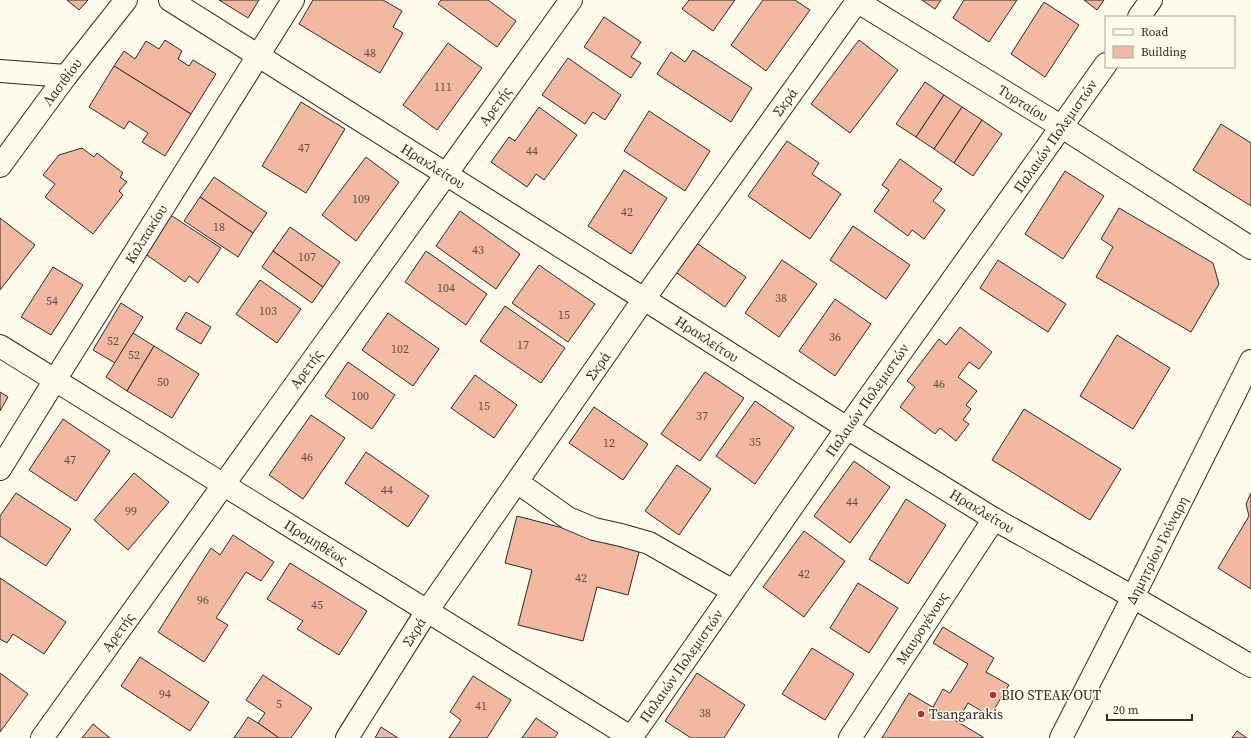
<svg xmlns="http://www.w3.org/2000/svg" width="1251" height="738" font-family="'Source Serif 4',serif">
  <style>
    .building { fill: #f2b8a0; stroke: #2b2b2b }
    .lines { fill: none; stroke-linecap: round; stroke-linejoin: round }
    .minor-casing { stroke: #2b2b2b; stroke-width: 24 }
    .major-casing { stroke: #2b2b2b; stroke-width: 24 }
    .minor { stroke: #fdfbea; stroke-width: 22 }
    .major { stroke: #fdfbea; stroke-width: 22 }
    .poi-dot { fill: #c62828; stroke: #fdfbea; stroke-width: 1.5 }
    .labels { text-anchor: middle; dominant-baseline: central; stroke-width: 3; stroke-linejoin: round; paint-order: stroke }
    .number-label { font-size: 12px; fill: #5d4e48 }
    .street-label { font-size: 14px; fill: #2b2b2b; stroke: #fdfbea }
    .poi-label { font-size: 14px; fill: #2b2b2b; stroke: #fdfbea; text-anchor: start }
  </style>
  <rect width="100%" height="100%" fill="#fdfbea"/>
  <g class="building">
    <path d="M67,0H88L79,10Z"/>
    <path d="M219,0H259L248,18Z"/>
    <path d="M313,0H383L402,11L393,27L403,33L380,73L299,24Z"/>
    <path d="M441,0H488L516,21L497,47L438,4Z"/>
    <path d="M689,0H735L713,31L682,9Z"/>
    <path d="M763,0H795L810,10L766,71L731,45Z"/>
    <path d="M922,0H941L935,9Z"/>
    <path d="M964,0H1017L989,42L953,18Z"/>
    <path d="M1084,0H1104L1097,10Z"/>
    <path d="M1044,2L1079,25L1045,77L1011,54Z"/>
    <path d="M604,17L641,42L631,57L641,63L631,78L584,47Z"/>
    <path d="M165,40L182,51L178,59L189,66L193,60L216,74L191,114L114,66L124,51L135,59L146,41L159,49Z"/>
    <path d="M859,40L898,70L850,133L811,104Z"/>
    <path d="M448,43L482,68L437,130L403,105Z"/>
    <path d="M693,50L752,88L731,122L657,74L671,52L685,62Z"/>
    <path d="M568,58L621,95L605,120L593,112L585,124L542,95Z"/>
    <path d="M114,66L191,114L165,156L142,142L148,133L129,121L124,129L89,107Z"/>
    <path d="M925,82L944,95L916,137L896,124Z"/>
    <path d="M944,95L962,107L934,149L916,137Z"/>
    <path d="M301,102L345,129L306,193L262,166Z"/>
    <path d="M539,107L577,135L544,180L536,174L527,187L491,162L509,137L515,141Z"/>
    <path d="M962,107L982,120L954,163L934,149Z"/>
    <path d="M649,111L710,151L685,191L624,151Z"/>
    <path d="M982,120L1002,134L973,176L954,163Z"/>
    <path d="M1221,124L1251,143V206L1193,170Z"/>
    <path d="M787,141L819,163L812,174L841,194L810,239L748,196Z"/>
    <path d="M82,148L94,157L97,153L123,173L120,177L127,182L119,191L123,195L93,234L45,197L55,184L43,175L59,155Z"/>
    <path d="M366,157L399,182L356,241L322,215Z"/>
    <path d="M900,159L942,189L933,201L945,210L924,239L912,230L908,236L874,211L889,190L882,185Z"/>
    <path d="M624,170L667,198L631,254L588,226Z"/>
    <path d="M1065,171L1104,196L1063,259L1025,234Z"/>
    <path d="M214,177L267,213L253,233L200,197Z"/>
    <path d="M200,197L253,233L238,257L184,221Z"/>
    <path d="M1119,208L1213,263L1219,284L1191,332L1096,277L1113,247L1101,239Z"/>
    <path d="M460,211L520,254L496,289L436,246Z"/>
    <path d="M169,214L221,248L198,283L189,276L185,282L144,253Z"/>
    <path d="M0,218L35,245L0,290Z"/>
    <path d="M853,226L910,265L886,299L830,260Z"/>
    <path d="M290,227L340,262L323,287L273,251Z"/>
    <path d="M695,242L746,277L725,307L674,271Z"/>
    <path d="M273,251L323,287L312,303L262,267Z"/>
    <path d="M426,251L487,294L466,325L405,282Z"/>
    <path d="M782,260L817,284L779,337L745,313Z"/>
    <path d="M998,260L1066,304L1048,332L980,288Z"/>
    <path d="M539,265L595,304L568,342L512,303Z"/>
    <path d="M53,267L83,285L51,335L21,317Z"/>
    <path d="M260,280L301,309L277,343L236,314Z"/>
    <path d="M835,299L871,324L835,376L799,351Z"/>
    <path d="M121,303L143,317L115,363L93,350Z"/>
    <path d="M505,306L565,348L541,383L480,341Z"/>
    <path d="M186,312L211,327L201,344L176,329Z"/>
    <path d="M388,313L439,349L413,386L362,350Z"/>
    <path d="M960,327L992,352L979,369L969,362L958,377L977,391L966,405L971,409L963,420L969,424L956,441L940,428L935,434L900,407L915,387L907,381L939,339L946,345Z"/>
    <path d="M133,333L154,346L127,391L106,377Z"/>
    <path d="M1117,335L1170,368L1133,429L1080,396Z"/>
    <path d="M154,346L199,374L172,418L127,391Z"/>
    <path d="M348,362L395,395L372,429L325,396Z"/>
    <path d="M705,372L744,398L700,461L661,434Z"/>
    <path d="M475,375L517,405L494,438L451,408Z"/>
    <path d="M0,392L8,397L0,411Z"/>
    <path d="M755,401L794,428L755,484L716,456Z"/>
    <path d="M594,407L648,444L623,480L569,443Z"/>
    <path d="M1024,409L1121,469L1090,520L992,460Z"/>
    <path d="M311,415L345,438L303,499L269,475Z"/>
    <path d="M63,419L110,451L76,501L29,470Z"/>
    <path d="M366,452L429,496L408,527L345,483Z"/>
    <path d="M854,461L890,487L850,543L814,516Z"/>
    <path d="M677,465L711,489L679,535L645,511Z"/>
    <path d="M134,473L169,502L128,550L94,520Z"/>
    <path d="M16,493L71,529L46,566L0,536V516Z"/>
    <path d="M1251,493V589L1218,568L1249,516L1246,504Z"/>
    <path d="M906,499L946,525L908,584L869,559Z"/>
    <path d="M517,516L640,548L628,595L597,587L583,641L518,625L532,570L505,563Z"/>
    <path d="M804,531L845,561L804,617L763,587Z"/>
    <path d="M233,535L274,562L261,581L246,572L216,618L228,625L204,662L158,632L211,548L220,555Z"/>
    <path d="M290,563L367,611L339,655L297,629L303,621L267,599Z"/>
    <path d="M0,578L66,622L44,654L13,634L7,643L0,639Z"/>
    <path d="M858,583L898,608L869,653L830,628Z"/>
    <path d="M943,627L994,658L986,672L1009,685L990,716L968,703L957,722L933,707L943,689L950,693L968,664L933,643Z"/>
    <path d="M812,648L854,674L825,720L782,694Z"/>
    <path d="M140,657L209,702L190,731L121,686Z"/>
    <path d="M0,673L28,694L0,732Z"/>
    <path d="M697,673L745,705L724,738H691L665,721Z"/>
    <path d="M263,675L312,708L291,738H279L258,723L265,713L246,700Z"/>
    <path d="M473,676L511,700L487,738H449L461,720L450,712Z"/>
    <path d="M909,693L983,737V738H882Z"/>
    <path d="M248,717L258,723L279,738H234Z"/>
    <path d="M536,718L558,733L554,738H522Z"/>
    <path d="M93,724L110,738H82Z"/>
    <path d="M381,727L398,738H375Z"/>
    <path d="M1237,731L1247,738H1232Z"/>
  </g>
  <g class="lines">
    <g class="minor-casing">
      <g id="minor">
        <path d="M170,0L644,299L847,428L994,519L1133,597L1251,666"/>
        <path d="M855,0L1062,127L1251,248"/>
        <path d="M1139,17L1151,0"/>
        <path d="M0,71L66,76"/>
        <path d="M0,166L66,76L126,0"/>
        <path d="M0,346L632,738"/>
        <path d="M0,469L55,380L293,0"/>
        <path d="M517,482L568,518L594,529L621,535L649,543L733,591"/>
        <path d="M42,738L571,0"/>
        <path d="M347,738L427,611L644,299L858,0"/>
        <path d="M631,738L847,428L1106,64"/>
        <path d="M850,738L994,519"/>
      </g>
    </g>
    <g class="major-casing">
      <path id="major" d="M1061,738L1133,597L1251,361"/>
    </g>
    <use href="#minor" class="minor"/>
    <use href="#major" class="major"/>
  </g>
  <g class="poi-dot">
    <circle cx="993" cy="695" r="4"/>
    <circle cx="921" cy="714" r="4"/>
  </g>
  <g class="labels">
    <g class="number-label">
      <text x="370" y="53">48</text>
      <text x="443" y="87">111</text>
      <text x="304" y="148">47</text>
      <text x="532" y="151">44</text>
      <text x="361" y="199">109</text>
      <text x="627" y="212">42</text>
      <text x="219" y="227">18</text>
      <text x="478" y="250">43</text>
      <text x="307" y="257">107</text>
      <text x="446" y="288">104</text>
      <text x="781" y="298">38</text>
      <text x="52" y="301">54</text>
      <text x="268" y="311">103</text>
      <text x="564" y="315">15</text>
      <text x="835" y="337">36</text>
      <text x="113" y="341">52</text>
      <text x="523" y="345">17</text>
      <text x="400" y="349">102</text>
      <text x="134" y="355">52</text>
      <text x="163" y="382">50</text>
      <text x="939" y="384">46</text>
      <text x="360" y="396">100</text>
      <text x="484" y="406">15</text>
      <text x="702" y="416">37</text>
      <text x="755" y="442">35</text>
      <text x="609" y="443">12</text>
      <text x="307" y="457">46</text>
      <text x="70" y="460">47</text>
      <text x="387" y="490">44</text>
      <text x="852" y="502">44</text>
      <text x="131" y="511">99</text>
      <text x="804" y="574">42</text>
      <text x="581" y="578">42</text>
      <text x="203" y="600">96</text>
      <text x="317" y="605">45</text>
      <text x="165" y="694">94</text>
      <text x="279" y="704">5</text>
      <text x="481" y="706">41</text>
      <text x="705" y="713">38</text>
    </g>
    <g class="street-label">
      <text transform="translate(62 82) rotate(-53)">Λασιθίου</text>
      <text transform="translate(785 102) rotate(-54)">Σκρά</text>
      <text transform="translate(1023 103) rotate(32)">Τυρταίου</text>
      <text transform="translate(495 106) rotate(-54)">Αρετής</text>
      <text transform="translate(1055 136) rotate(-55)">Παλαιών Πολεμιστών</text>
      <text transform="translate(433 166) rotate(32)">Ηρακλείτου</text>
      <text transform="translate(146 234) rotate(-58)">Καλπακίου</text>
      <text transform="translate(707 339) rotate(33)">Ηρακλείτου</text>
      <text transform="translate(598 366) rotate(-55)">Σκρά</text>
      <text transform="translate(306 369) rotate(-54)">Αρετής</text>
      <text transform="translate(867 400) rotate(-55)">Παλαιών Πολεμιστών</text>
      <text transform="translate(982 511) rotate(31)">Ηρακλείτου</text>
      <text transform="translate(316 542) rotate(32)">Προμηθέως</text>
      <text transform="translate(1157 550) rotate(-63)">Δημητρίου Γούναρη</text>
      <text transform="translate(922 628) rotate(-57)">Μαυρογένους</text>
      <text transform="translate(118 632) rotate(-54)">Αρετής</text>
      <text transform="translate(414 632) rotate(-58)">Σκρά</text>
      <text transform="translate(681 666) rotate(-55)">Παλαιών Πολεμιστών</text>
    </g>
    <g class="poi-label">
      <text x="1001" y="695">BIO STEAK OUT</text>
      <text x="929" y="714">Tsangarakis</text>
    </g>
  </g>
  <rect x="1105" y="16" width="130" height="52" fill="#fdfbea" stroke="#a9a89e"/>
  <rect x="1113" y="29" width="20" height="6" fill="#fdfbea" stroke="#a9a89e"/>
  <text x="1141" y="36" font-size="12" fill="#2b2b2b">Road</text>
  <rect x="1113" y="46" width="20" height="12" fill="#f2b8a0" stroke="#a9a89e"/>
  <text x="1141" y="56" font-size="12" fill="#2b2b2b">Building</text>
  <path d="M1107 714v6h85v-6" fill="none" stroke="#2b2b2b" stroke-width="2"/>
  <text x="1113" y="714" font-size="12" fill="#2b2b2b" stroke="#fdfbea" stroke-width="3" paint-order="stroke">20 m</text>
</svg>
